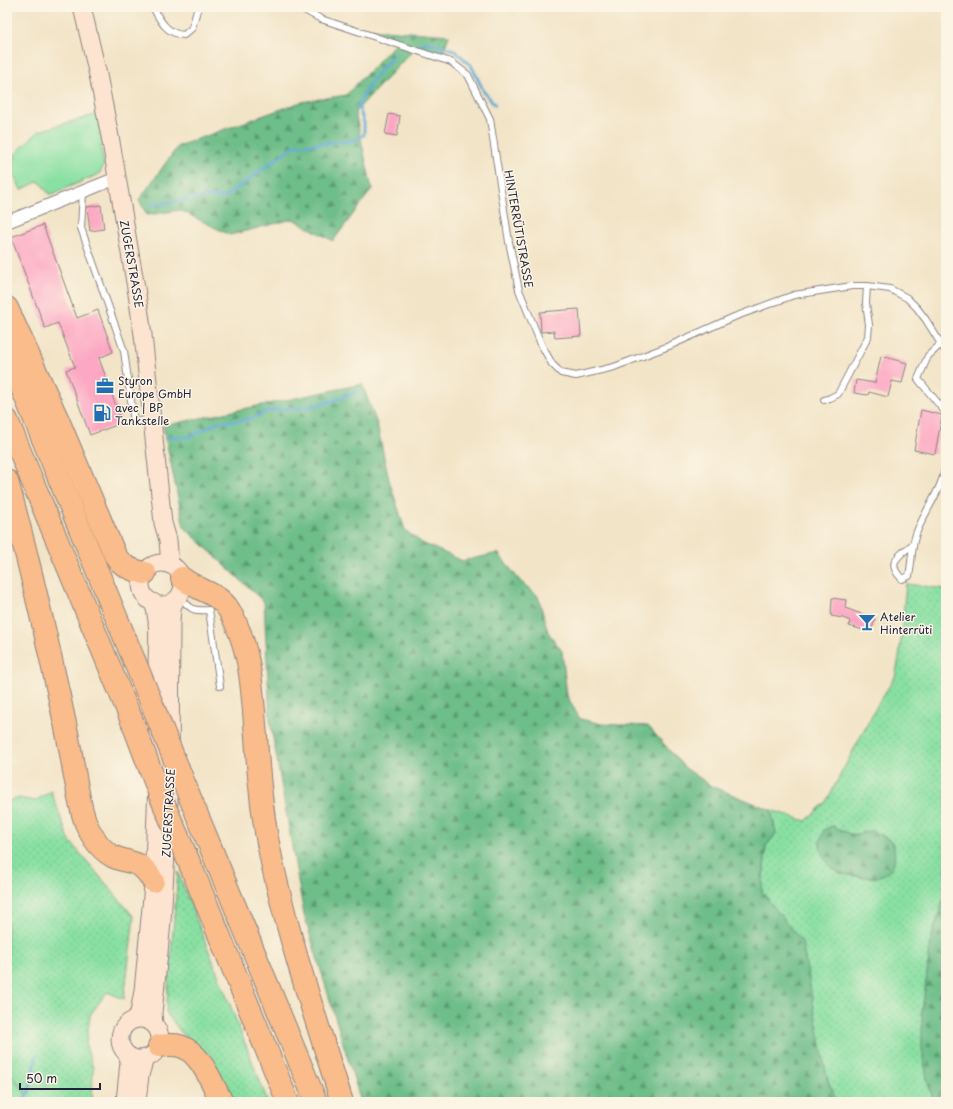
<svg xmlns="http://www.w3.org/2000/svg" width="953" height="1109" font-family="'Playpen Sans',sans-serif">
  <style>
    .grass { fill: url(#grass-dots); stroke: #56816f; fill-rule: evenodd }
    .forest { fill: url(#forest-firs); stroke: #487062 }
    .park { fill: #89e0a3; stroke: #56816f }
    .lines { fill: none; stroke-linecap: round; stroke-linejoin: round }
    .stream { stroke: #5fa9d7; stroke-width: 3 }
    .building { fill: #fca7c3 }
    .lane-casing { stroke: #8a8381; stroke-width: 8 }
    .street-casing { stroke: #8a8381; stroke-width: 14 }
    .secondary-casing { stroke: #8a8381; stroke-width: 19 }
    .highway-casing { stroke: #8a8381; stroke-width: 24 }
    .lane { stroke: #fff; stroke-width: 6 }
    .street { stroke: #fff; stroke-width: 12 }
    .secondary { stroke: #fde4d0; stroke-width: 17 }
    .highway { stroke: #f9bc8a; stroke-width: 22 }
    .highway-bridge-casing { stroke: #8a8381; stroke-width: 24; stroke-linecap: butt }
    .highway-bridge { stroke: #f9bc8a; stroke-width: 22 }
    .labels { text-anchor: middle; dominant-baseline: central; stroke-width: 3; stroke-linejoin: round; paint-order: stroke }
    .street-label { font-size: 11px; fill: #22223b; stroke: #fcf5e5 }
    .poi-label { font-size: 11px; fill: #22223b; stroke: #fcf5e5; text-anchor: start }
  </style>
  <defs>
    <pattern id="grass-dots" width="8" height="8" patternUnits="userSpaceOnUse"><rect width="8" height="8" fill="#89e0a3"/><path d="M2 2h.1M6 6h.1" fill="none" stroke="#76c08d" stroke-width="1.8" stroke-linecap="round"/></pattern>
    <pattern id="forest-firs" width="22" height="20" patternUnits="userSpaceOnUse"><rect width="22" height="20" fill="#6ebe89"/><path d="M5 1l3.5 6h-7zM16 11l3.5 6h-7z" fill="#5a9a71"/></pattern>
  </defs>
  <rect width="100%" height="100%" fill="#fcf5e5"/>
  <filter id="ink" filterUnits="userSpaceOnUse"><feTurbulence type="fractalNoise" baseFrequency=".025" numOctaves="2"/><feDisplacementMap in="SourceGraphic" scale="8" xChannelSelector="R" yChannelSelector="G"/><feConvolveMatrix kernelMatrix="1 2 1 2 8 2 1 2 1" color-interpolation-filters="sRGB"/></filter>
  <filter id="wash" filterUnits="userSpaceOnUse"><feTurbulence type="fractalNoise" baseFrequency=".012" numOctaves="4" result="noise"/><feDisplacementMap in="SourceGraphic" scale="16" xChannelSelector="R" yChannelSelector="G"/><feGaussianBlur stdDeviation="0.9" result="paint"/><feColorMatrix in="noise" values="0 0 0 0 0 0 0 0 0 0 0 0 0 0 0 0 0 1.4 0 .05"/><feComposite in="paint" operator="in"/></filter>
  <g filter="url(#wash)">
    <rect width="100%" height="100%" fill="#f2e4c7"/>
    <g class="grass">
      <path d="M906,584L946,589V891L931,940L927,1079L934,1102H837L827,1078L762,892L766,846L776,833L771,810L806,821L826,802L879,702L895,677L899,658ZM832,826L852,835L873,831L876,878L860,877L838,872Z"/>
      <path d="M51,791L69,840L134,917L124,999L107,992L90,1015L86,1046L93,1068L92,1102H20L27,1096L10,1072L7,1073V801L19,798L35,801Z"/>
      <path d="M178,872L268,1102H235L210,1055L186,1039L166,1012Z"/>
    </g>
    <g class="forest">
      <path d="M371,29L449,35L444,51L415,48L355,112L372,189L333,241L293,219L230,235L180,210L147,215L139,200L178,146L301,102L346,95L398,41Z"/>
      <path d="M362,384L377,424L389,480L405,530L422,543L463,561L498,553L520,581L538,596L548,632L562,651L567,696L580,719L602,724L648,726L684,767L711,786L771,810L776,833L766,846L762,892L802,942L827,1078L837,1102H361L304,915L270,720L264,602L184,527L163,426Z"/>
      <path d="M832,826L852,835L873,831L892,841C902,871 884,881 856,876C851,875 843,875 838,872C830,868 820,855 820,845C819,841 823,834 824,830Z"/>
      <path d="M946,891V1102H934L927,1079L922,1049V1013L931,940Z"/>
    </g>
    <g class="park">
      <path d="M98,114L104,144L101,146L104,165L99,174L50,195L39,181L21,190L12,171L16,153L39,131Z"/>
      <path d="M10,1072L27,1096L20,1102H7V1073Z"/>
    </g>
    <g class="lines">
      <g class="stream">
        <path d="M418,44L431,43L454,50L471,65L484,92L495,105"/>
        <path d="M151,205L203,197H225L294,146L354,140L364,135V123L358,105L373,79L394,55"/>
        <path d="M168,437H190L218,422L239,421L252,418L268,411L316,406L358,392"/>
        <path d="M22,1102L29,1092L37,1055"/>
      </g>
    </g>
    <g id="blocks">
      <g class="building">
        <path d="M389,114L400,116L397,136L385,134Z"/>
        <path d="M101,205L104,229L90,231L87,207Z"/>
        <path d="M43,225L77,318L98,310L113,352L99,358L122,423L90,435L66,370L75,367L58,323L45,328L11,237Z"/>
        <path d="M579,309L581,336L555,338L554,331L541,332L540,312Z"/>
        <path d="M881,356L907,363L902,383L892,381L888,397L869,392L868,395L854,393L856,380L875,383Z"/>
        <path d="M921,410L942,415L935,454L914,450Z"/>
        <path d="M832,598L846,600L845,608L875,619L871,632L849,626L850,621L843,618L831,616Z"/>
      </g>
    </g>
  </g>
  <g filter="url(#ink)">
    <use href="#blocks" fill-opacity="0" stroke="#8a8381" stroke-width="1"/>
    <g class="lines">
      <g class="lane-casing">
        <g id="lane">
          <path d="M153,7C160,21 167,34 184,35L192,28L198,7"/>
          <path d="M299,7L321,19L451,62L468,75L490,119L509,242L519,290L541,344L552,364L561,373L576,376L614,367L669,346L734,317L794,295L852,286H867L890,289L907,298L917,308L926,320L946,352"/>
          <path d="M83,192L81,228L124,351L134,422L152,419"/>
          <path d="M941,344L928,356L918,379L946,413V415"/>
          <path d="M824,400L830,398L838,394L868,337L869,325L866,303L867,286"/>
          <path d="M913,544C899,556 885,562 902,579L909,576C912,562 911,548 916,534C925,510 942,490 946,465"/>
          <path d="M179,597C193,609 189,611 209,610L220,686"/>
        </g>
      </g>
      <g class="street-casing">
        <path id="street" d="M7,222L117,178"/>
      </g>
      <g class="secondary-casing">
        <g id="secondary">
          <path d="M82,7L98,75L111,142L137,294L143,335L163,523L168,540L170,565"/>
          <circle cx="162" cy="584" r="21"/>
          <path d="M153,602C160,622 157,646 157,666C159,731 157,797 154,862"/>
          <path d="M136,1018L139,1013L143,991L153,886"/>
          <circle cx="140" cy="1039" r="20"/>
          <path d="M154,1024L153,1013L155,993L162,922L170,784L171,622L172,608L175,601"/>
          <path d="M125,1102L129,1062L128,1056"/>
          <path d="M137,1102L140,1075L145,1058"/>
        </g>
      </g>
      <g class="highway-casing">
        <g id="highway">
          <path d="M7,308L58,420L115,555C122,567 132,570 145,573"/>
          <path d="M7,352L134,660"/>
          <path d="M7,420L132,721"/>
          <path d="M7,481C29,560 47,639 64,719C69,740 72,761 76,782C79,797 81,814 88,828C94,840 102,851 114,857C134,865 140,859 153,881"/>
          <path d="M182,578C198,591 218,592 229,610C252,649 252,692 256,736C258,770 261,804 267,838C284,927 315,1015 342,1102"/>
          <path d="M193,805L316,1102"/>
          <path d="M192,869L288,1102"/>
          <path d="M159,1046C166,1045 173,1044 180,1046C201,1052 212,1084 222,1102"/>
        </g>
      </g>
      <use href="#lane" class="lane"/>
      <use href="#street" class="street"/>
      <use href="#secondary" class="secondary"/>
      <use href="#highway" class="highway"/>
      <g class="highway-bridge-casing">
        <g id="highway-bridge">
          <path d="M134,660L193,805"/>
          <path d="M132,721L160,795L192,869"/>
        </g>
      </g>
      <use href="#highway-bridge" class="highway-bridge"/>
    </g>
  </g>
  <defs>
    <g id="office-bare" transform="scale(1.38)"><path d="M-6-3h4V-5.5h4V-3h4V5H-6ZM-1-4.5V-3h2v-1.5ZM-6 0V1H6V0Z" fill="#1f6fb2" stroke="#fcf5e5" stroke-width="2.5" paint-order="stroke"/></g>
    <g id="fuel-bare" transform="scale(1.38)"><path d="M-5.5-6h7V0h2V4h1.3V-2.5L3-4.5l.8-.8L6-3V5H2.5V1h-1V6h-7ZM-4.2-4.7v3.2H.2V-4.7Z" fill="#1f6fb2" stroke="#fcf5e5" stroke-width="2.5" paint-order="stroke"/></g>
    <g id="bar-bare" transform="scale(1.38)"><path d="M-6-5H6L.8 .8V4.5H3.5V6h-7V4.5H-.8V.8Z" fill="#1f6fb2" stroke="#fcf5e5" stroke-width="2.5" paint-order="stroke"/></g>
  </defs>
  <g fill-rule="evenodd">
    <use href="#office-bare" x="105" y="386"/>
    <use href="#fuel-bare" x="102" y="413"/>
    <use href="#bar-bare" x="867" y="622"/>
  </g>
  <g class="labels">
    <g class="street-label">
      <text transform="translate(519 229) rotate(80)">HINTERRÜTISTRASSE</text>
      <text transform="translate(132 264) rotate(80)">ZUGERSTRASSE</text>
      <text transform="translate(168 813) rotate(-87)">ZUGERSTRASSE</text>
    </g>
    <g class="poi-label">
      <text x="118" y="380">Styron<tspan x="118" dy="13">Europe GmbH</tspan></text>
      <text x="115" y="407">avec | BP<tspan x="115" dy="13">Tankstelle</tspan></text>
      <text x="880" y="616">Atelier<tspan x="880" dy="13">Hinterrüti</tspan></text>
    </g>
  </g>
  <rect width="953" height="1109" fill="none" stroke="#fcf5e5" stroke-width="24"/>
  <path d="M20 1083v6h80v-6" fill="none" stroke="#22223b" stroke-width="2"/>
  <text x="26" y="1083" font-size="12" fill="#22223b" stroke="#fcf5e5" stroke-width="3" paint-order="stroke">50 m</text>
</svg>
